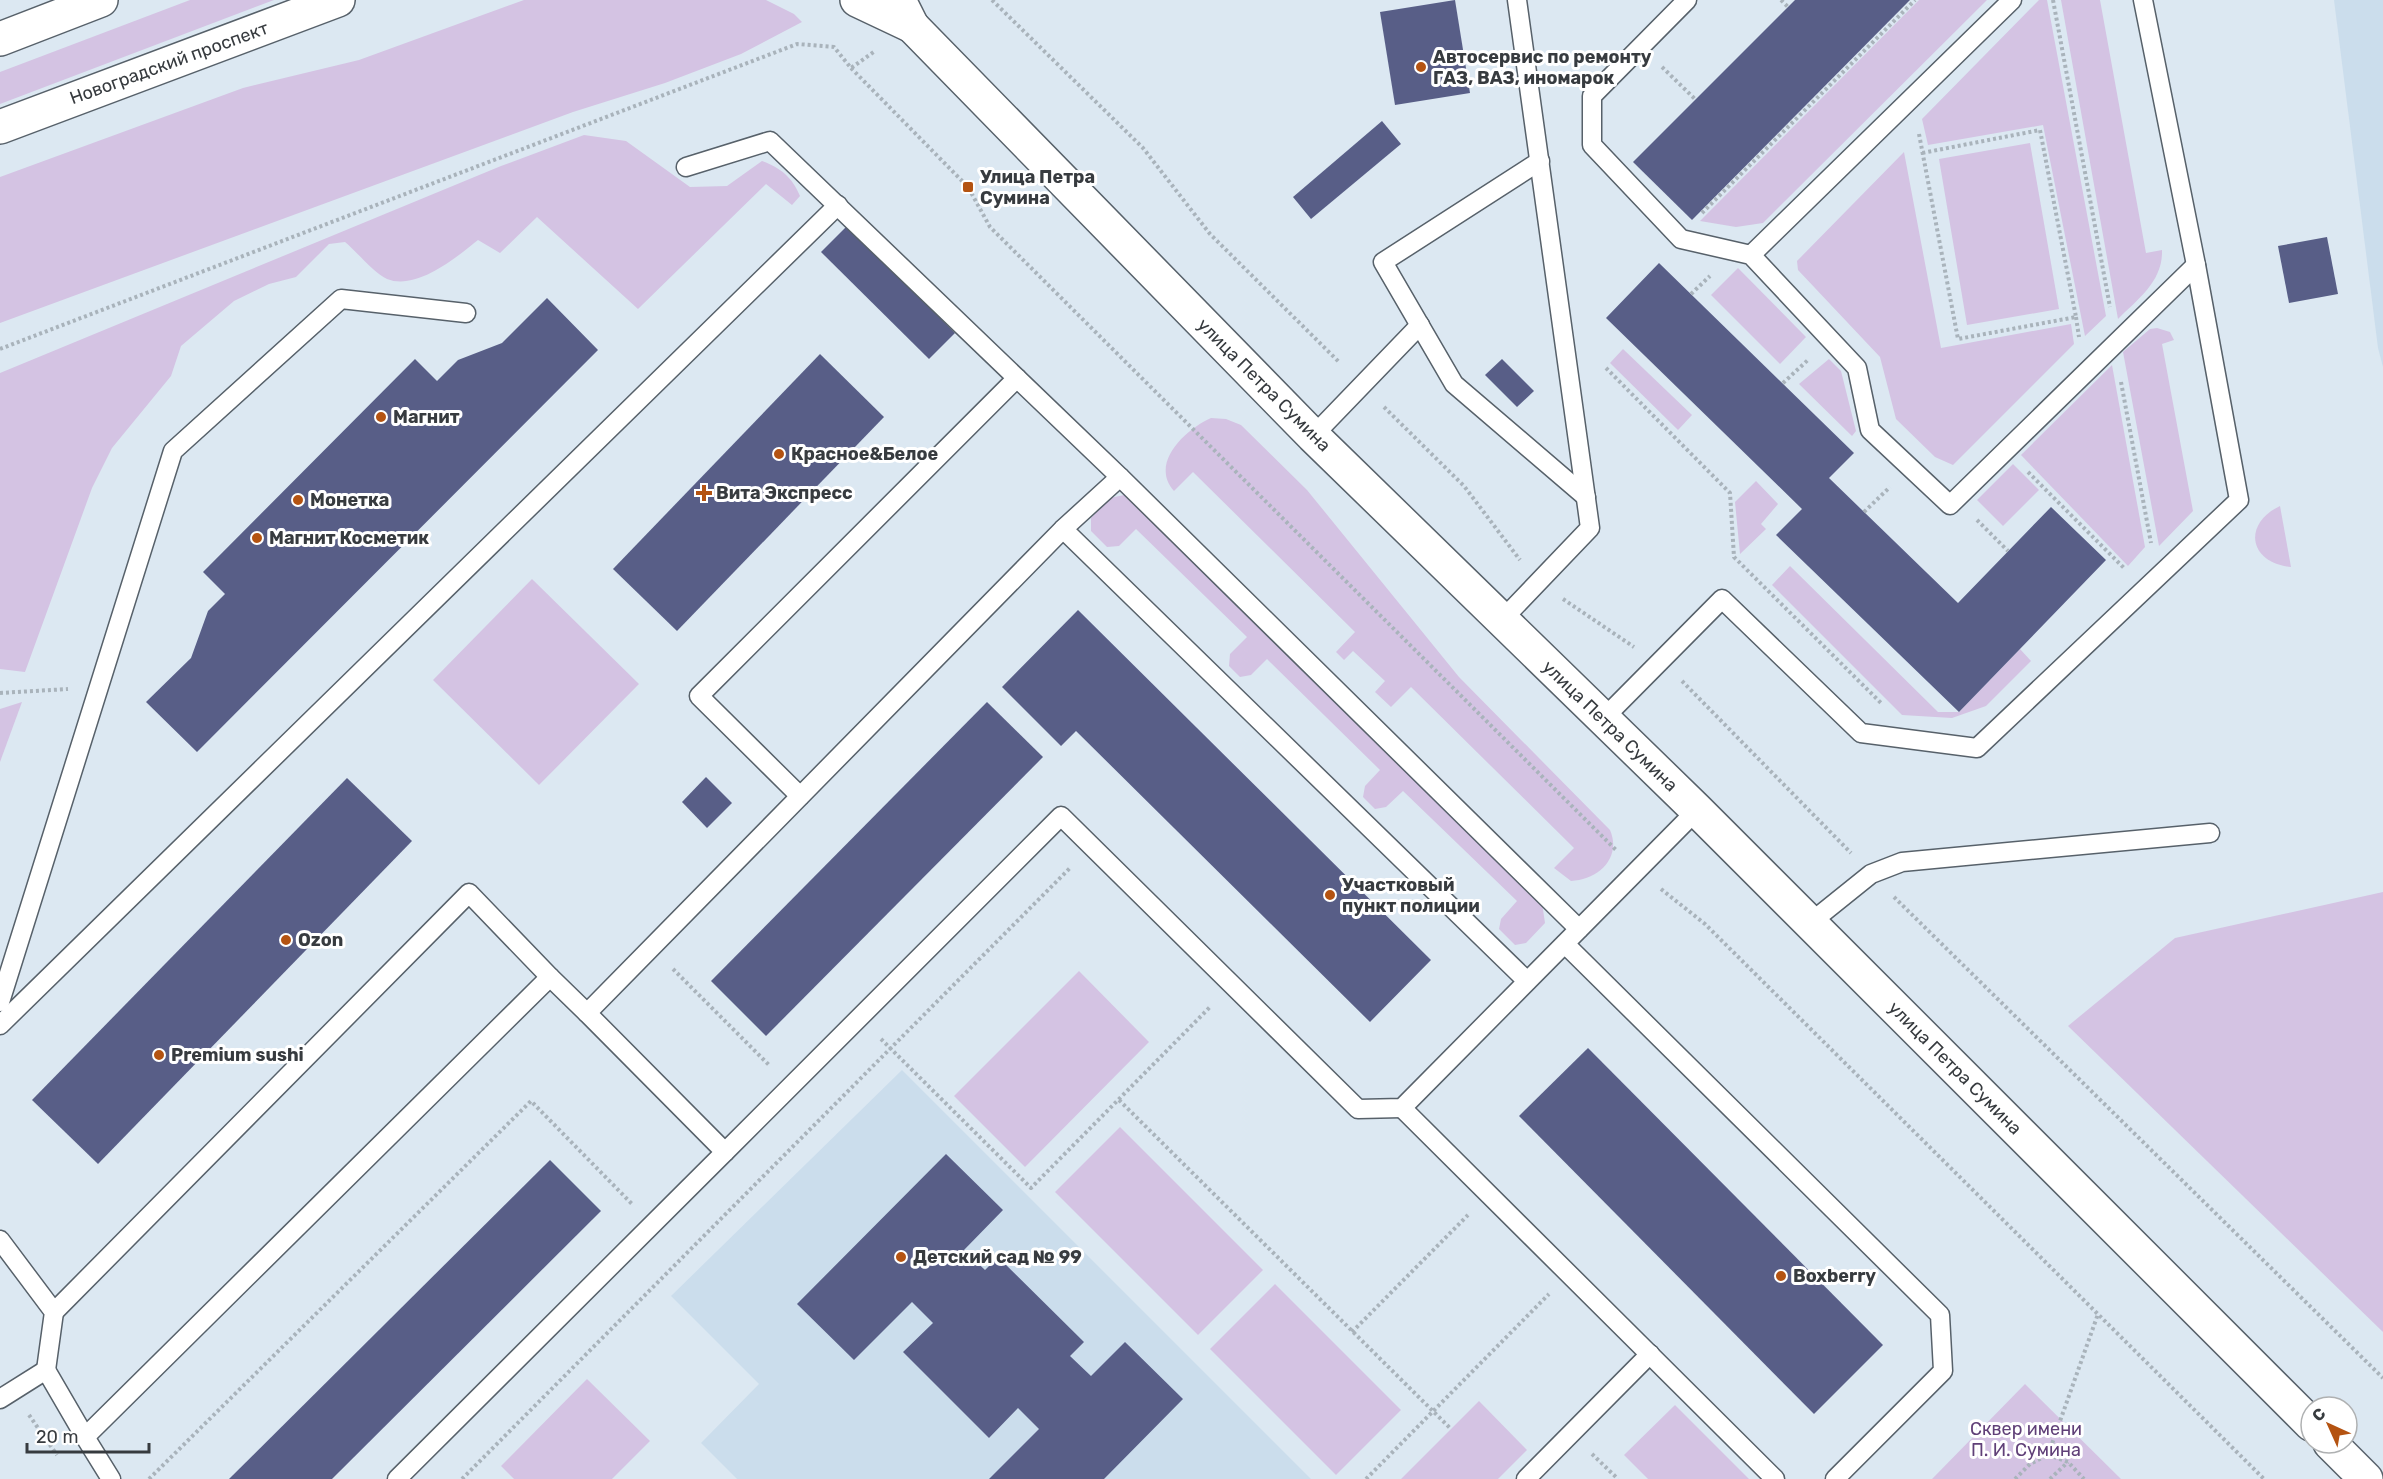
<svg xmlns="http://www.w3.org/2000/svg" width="2383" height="1479" font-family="Rubik,sans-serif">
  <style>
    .built { fill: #cbddec }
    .green { fill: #d4c3e3 }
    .building { fill: #585e87 }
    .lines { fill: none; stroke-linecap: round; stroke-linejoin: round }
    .lane-casing { stroke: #57616a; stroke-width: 21 }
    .street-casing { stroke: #57616a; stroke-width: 36 }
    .primary-casing { stroke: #57616a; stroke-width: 36 }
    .path { stroke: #a9b3bb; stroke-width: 4; stroke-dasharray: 3 3; stroke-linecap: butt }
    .lane { stroke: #fff; stroke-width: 18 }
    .street { stroke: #fff; stroke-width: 33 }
    .primary { stroke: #fff; stroke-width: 33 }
    .poi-dot { fill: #b45311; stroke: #fff; stroke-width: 2 }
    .labels { text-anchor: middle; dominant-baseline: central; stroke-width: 6; stroke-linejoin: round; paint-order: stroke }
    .poi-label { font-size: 18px; font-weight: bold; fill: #373b3f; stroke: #fff; text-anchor: start }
    .street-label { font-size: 18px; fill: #373b3f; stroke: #fff }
    .park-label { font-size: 18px; fill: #604078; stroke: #fff }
  </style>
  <rect width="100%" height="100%" fill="#dce8f2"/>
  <g class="built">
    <path d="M2334,0H2383V367L2378,348Z"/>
    <path d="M902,1070L1311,1479H737L701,1443L759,1384L671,1296Z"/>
  </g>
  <g class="green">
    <path d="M190,0H274L0,104V72Z"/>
    <path d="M524,0H766L794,14L802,22L741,54L665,83L573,112L0,323V177L243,88L359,60Z"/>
    <path d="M1919,0H1987L1763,223L1736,227L1700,221Z"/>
    <path d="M2039,0H2047L2106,316L2085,336L2043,125L1928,145L1922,119Z"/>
    <path d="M2061,0H2100L2146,253L2162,250C2163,281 2139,298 2118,319Z"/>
    <path d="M584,135L626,141L690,187L727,186L762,161C781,168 792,177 800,196L792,205L766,184L638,309L537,217L500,253L478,240C457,257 416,291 387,279C375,274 356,251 345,242L329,244L296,277L269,284L234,301L181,346L171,376L112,448L92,488L25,672L0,669V373L501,166Z"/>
    <path d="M2030,143L2059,309L1967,325L1939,159Z"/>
    <path d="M1904,152L1941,348L2071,324L2074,344L1953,465L1935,457L1896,419L1880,357L1798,270L1797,261Z"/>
    <path d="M1738,268L1806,337L1780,364L1711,295Z"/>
    <path d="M2157,328L2170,332L2174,340L2162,344L2193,511L2159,546L2123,352L2150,329Z"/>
    <path d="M1623,349L1692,415L1678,430L1610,363Z"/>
    <path d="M1829,359L1841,371L1856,431L1852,436L1799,384Z"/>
    <path d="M2112,365L2145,547L2128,566L2021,455Z"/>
    <path d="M1211,418L1226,419L1241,425L1307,490L1459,677L1610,830C1622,858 1598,880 1571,881L1554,868L1574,848L1411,687L1391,707L1375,692L1385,681L1353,651L1344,660L1336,652L1355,632L1193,472L1174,491C1149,463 1186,429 1211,418Z"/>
    <path d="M2013,464L2039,490L2003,526L1977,500Z"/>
    <path d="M1756,481L1778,504L1761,524L1766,529L1740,554L1735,502Z"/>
    <path d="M1124,495L1542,903L1545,923L1526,943L1515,945L1499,929L1501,919L1517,901L1403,791L1386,807L1375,809L1363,797L1365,786L1380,770L1267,659L1251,675L1240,677L1229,666L1230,654L1247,637L1136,529L1119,546L1107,547L1091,531V518L1110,498Z"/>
    <path d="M2280,506L2291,567C2249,563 2242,524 2280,506Z"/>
    <path d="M1790,566L1938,712H1959L2020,649L2031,661L1986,706L1952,718L1902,715L1772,585Z"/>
    <path d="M532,579L639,684L539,785L433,680Z"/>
    <path d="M22,702L0,762V709Z"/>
    <path d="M2383,892V1332L2068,1026L2175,938Z"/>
    <path d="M1079,971L1149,1042L1025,1167L954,1096Z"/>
    <path d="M1120,1127L1263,1270L1198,1335L1055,1192Z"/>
    <path d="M1275,1284L1401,1410L1336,1475L1210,1349Z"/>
    <path d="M587,1379L650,1441L612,1479H514L501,1466Z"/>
    <path d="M2025,1384L2121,1479H1932Z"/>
    <path d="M1479,1401L1527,1450L1498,1479H1401Z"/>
    <path d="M1675,1405L1749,1479H1648L1624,1455Z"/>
  </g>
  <g class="building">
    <path d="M1455,0L1470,93L1395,105L1380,12Z"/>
    <path d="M1795,0H1910L1692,220L1633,162Z"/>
    <path d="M1382,121L1401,144L1311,219L1293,197Z"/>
    <path d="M847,226L955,333L929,359L821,252Z"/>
    <path d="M2327,237L2338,294L2289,303L2278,246Z"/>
    <path d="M1659,263L1854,453L1829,478L1958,603L2051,507L2106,560L1959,712L1776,535L1802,509L1606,318Z"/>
    <path d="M547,298L598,350L197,752L146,702L191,658L208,611L225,594L203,572L415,359L437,381L458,360L502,343Z"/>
    <path d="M820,354L884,417L677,631L613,569Z"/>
    <path d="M1502,359L1534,391L1517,407L1485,375Z"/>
    <path d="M1078,610L1431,960L1370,1022L1076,731L1061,746L1002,687Z"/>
    <path d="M987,702L1043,757L766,1036L711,981Z"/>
    <path d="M706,777L732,803L707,828L682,802Z"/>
    <path d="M347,778L412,841L98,1164L32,1100Z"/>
    <path d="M1588,1048L1883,1345L1814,1414L1519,1116Z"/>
    <path d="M946,1154L1003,1210L964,1250L985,1270L998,1257L1084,1342L1070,1356L1091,1376L1125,1342L1183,1399L1104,1479H989L1039,1429L1018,1408L989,1438L903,1352L933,1323L912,1302L854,1360L797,1304Z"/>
    <path d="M550,1160L601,1211L332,1479H229Z"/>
  </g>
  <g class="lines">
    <g class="lane-casing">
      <g id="lane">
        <path d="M1687,0L1592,96V145L1681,239L1751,255L1857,368L1870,430L1950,505L2196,265"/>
        <path d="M1540,161L1383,262L1454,384L1586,497"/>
        <path d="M686,167L770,141L1120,477"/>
        <path d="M1751,255L2012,0"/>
        <path d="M1313,436L1420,325"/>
        <path d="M1063,529L1527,981"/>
        <path d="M1502,620L1590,528L1517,0"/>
        <path d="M1603,719L1722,599L1861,733L1977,748L2239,500L2196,265L2143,0"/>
        <path d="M800,796L699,696L1017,378"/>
        <path d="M1810,923L1871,874L1902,862L2210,833"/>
        <path d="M1565,944L1940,1315L1943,1371L1835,1479"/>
        <path d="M0,1002L173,451L341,299L466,313"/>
        <path d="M0,1025L838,205"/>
        <path d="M1402,1108L1775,1479"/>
        <path d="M725,1152L1061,816L1358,1109L1402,1108L1697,810"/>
        <path d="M0,1240L54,1312L46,1370"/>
        <path d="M54,1312L469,893L550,977"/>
        <path d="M0,1399L46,1370L85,1437L550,977L587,1013"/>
        <path d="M85,1437L111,1479"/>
        <path d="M397,1479L725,1152L587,1013L1063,529L1120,477L1579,929"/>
        <path d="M1526,1479L1650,1354"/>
      </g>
    </g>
    <g class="street-casing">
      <g id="street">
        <path d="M857,0L912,26L899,0"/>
        <path d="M912,26L1313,436L1697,810L2311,1424"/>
        <path d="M2330,1443L2366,1479"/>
      </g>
    </g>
    <g class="primary-casing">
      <g id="primary">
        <path d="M0,39L101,0"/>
        <path d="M0,127L338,0"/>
      </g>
    </g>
    <g class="path">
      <path d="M992,0L1143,148L1210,234L1340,363"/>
      <path d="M1781,0L1788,7"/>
      <path d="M2053,0L2110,307"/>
      <path d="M1662,67L1696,100"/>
      <path d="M851,68L968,187L990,227L1617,851"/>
      <path d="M1919,134L1958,339L2076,317L2040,130L1922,153"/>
      <path d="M1702,213L1915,0"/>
      <path d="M1691,294L1710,276"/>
      <path d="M2076,317L2079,337"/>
      <path d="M0,349L797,44L834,47L851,68L875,51"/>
      <path d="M1606,368L1730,493L1734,557L1882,704"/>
      <path d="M2121,382L2151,543"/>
      <path d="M1783,383L1809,359"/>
      <path d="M1384,407L1464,486L1520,560"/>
      <path d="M2028,472L2124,568"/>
      <path d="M1864,512L1890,487"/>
      <path d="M1977,520L2008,551"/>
      <path d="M1563,599L1634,647"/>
      <path d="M1682,681L1851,853"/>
      <path d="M0,693L68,689"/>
      <path d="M1661,889L1705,924L2264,1479"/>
      <path d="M1894,897L2383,1378"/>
      <path d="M673,969L770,1066"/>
      <path d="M881,1039L1031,1188L1210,1007"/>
      <path d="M1119,1100L1451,1429"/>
      <path d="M1352,1332L1468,1215"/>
      <path d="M29,1415L57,1455"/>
      <path d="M1592,1454L1618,1479"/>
      <path d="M2048,1455L2068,1462L2084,1479"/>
      <path d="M149,1479L531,1101L632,1204"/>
      <path d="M462,1479L1070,868"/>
      <path d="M1366,1479L1549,1294"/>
      <path d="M2015,1479L2030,1464L2048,1455L2098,1314"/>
      <path d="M2050,1479L2068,1462"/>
    </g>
    <use href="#lane" class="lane"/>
    <use href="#street" class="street"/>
    <use href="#primary" class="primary"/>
  </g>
  <g class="poi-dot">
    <circle cx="1421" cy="67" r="6"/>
    <rect x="962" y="181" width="12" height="12" rx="3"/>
    <circle cx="381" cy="417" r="6"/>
    <circle cx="779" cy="454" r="6"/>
    <path d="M701 484h6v6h6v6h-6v6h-6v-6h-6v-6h6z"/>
    <circle cx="298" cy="500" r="6"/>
    <circle cx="257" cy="538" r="6"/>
    <circle cx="1330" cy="895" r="6"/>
    <circle cx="286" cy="940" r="6"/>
    <circle cx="159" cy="1055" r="6"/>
    <circle cx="901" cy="1257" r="6"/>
    <circle cx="1781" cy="1276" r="6"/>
  </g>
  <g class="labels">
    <g class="poi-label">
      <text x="1433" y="57">Автосервис по ремонту<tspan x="1433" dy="21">ГАЗ, ВАЗ, иномарок</tspan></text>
      <text x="980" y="177">Улица Петра<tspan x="980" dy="21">Сумина</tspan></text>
      <text x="393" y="417">Магнит</text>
      <text x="791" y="454">Красное&amp;Белое</text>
      <text x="716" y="493">Вита Экспресс</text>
      <text x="310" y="500">Монетка</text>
      <text x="269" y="538">Магнит Косметик</text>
      <text x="1342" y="885">Участковый<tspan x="1342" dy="21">пункт полиции</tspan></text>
      <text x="298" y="940">Ozon</text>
      <text x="171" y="1055">Premium sushi</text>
      <text x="913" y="1257">Детский сад № 99</text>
      <text x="1793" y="1276">Boxberry</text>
    </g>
    <g class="street-label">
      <text transform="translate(169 63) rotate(-20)">Новоградский проспект</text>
      <text transform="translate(1264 385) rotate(45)">улица Петра Сумина</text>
      <text transform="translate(1610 726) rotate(44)">улица Петра Сумина</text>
      <text transform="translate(1955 1068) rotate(45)">улица Петра Сумина</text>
    </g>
    <g class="park-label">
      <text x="2026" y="1429">Сквер имени<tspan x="2026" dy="21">П. И. Сумина</tspan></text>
    </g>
  </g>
  <g transform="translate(2329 1425) rotate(315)"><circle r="28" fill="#ffffff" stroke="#afb1b2" stroke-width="1.5"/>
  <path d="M0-4.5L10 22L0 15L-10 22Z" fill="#b45311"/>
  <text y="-9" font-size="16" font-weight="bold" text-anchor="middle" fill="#373b3f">С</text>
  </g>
  <path d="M27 1443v9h122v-9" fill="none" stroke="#373b3f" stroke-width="3"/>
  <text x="36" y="1443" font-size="18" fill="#373b3f" stroke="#ffffff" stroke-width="4.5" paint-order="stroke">20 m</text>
</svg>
